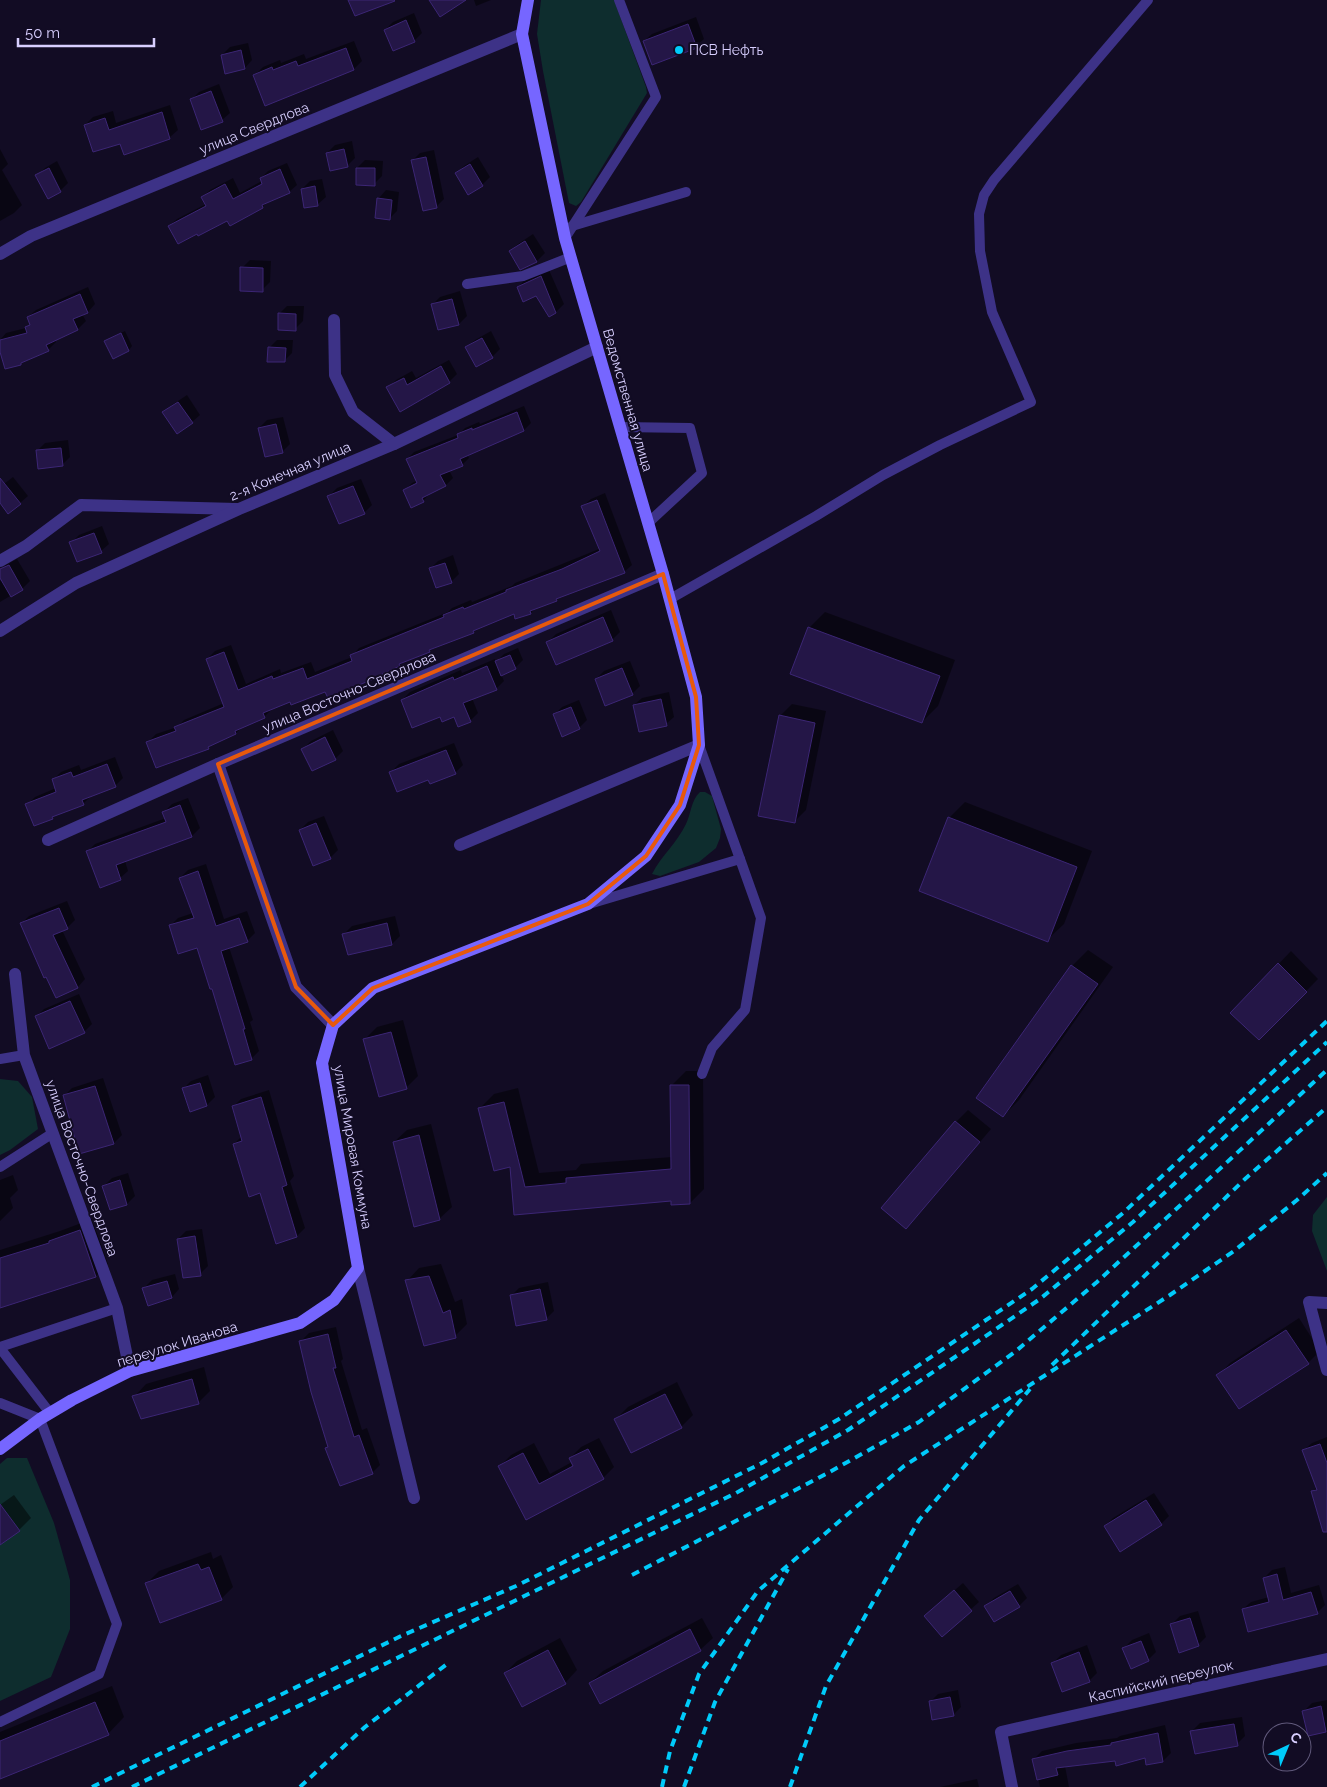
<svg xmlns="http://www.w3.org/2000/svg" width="1327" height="1787" font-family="Raleway,sans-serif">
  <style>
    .green { fill: #0e2d2e }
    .shadow { fill: #0007 }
    .building { fill: #241647; stroke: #3c2675 }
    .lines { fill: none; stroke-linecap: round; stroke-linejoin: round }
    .service { stroke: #3d3287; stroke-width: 10 }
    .minor { stroke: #3d3287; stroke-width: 12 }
    .secondary { stroke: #7666ff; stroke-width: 12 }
    .rail { stroke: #00cbfa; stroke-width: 4; stroke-dasharray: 8 6; stroke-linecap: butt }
    .marked { fill: none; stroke: #e8590c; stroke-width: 4; stroke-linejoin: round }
    .poi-dot { fill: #00cbfa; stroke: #120c24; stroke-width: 2 }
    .labels { text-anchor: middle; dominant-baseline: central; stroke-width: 4; stroke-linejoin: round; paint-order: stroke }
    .poi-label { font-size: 14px; fill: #d8cfff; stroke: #120c24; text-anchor: start }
    .street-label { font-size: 14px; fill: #d8cfff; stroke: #120c24 }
  </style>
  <rect width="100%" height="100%" fill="#120c24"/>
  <g class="green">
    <path d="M541,0H614L646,87L647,93L581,202L576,206L569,203L543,71L537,34Z"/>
    <path d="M700,792H705L712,796L721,829L720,838L716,848L699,862L660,876L652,874C661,856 677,843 686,824C691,814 691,800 700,792Z"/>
    <path d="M0,1079L18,1081L32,1097L38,1129L10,1150L0,1155Z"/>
    <path d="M1327,1197V1271L1312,1231L1313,1215Z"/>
    <path d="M7,1458H27L54,1523L70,1580V1629L51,1677L0,1701V1464Z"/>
  </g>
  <g class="shadow">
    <path d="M474,0H491L476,6Z"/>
    <path d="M414,13L422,33L414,41L385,30L393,22Z"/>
    <path d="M696,17L704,39L696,46L644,41L652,34Z"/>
    <path d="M354,41L362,61L354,69L255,75L263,67L280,60L281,63L304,54L306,59Z"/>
    <path d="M248,43L252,60L245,68L222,55L230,47Z"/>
    <path d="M219,84L230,113L222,120L191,100L199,92Z"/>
    <path d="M170,105L178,130L170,137L125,154L121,142L85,125L93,117L113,111L116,123Z"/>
    <path d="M352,141L355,158L347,166L327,153L335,145Z"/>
    <path d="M0,149L8,164L2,170L22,205L14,213L0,221Z"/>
    <path d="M434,150L444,199L436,207L412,161L420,153Z"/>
    <path d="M478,157L490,177L482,185L468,194L456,174L464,166Z"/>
    <path d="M365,160L383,161L382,176L374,184L357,168Z"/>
    <path d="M57,161L68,183L60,191L37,176L45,168Z"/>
    <path d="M287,163L297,185L289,192L268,201L262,207L197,232L169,226L177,219L206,204L203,197L210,190L233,178L240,193L262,181L261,178L268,171Z"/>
    <path d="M322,179L326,197L318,204L302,189L310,181Z"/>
    <path d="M386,190L399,192L397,211L389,219L376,217L379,198Z"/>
    <path d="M533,234L545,253L537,261L520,268L510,251L518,244Z"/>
    <path d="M250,260L271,261L270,282L262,290L242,268Z"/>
    <path d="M549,270L564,304L556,312L549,315L537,295L518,287L526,279Z"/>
    <path d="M88,287L95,304L88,312L82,314L86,321L78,329L55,339L56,342L48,350L24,361L21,364L0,347V340L6,333L26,328L31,323L28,317L36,310Z"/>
    <path d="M460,291L467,316L459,324L439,329L432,305L440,297Z"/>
    <path d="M287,306H304L303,321L295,329L279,314Z"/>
    <path d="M125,331L132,346L129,350L114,357L106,342L110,338Z"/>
    <path d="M491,331L500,349L492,357L477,365L467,347L475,340Z"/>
    <path d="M277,340H293L292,353L284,361L269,348Z"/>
    <path d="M449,360L457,374L449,382L388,388L396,380L412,371L416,378Z"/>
    <path d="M187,395L200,415L192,422L164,412L172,405Z"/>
    <path d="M524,406L531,423L524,430L467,454L469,458L462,465L449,470L453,478L446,485L430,493L423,501L405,490L412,483L418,480L407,459L414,452L458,435L465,428L479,422L480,424Z"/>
    <path d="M283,417L290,444L282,452L259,428L267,420Z"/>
    <path d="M68,440L70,457L62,465L37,451L45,443Z"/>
    <path d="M13,477L28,496L20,503L0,501V487Z"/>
    <path d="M361,479L372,505L364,513L329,496L337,488Z"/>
    <path d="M605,493L632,565L624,572L559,596L556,600L535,608L531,613H514L477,628L473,632L404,661L400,665L290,701L272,709L265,716L242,727L236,733L213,743L208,748L148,742L156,734L177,727L184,720L224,703L207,659L215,651L231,645L246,684L280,669L281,673L311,662L315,672L352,657V656L359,648L448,612L452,608L471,600L472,602L512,586L515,583L599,549L600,548L583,506L591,499Z"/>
    <path d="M102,526L109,544L101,551L71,543L79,535Z"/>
    <path d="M453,555L459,574L451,582L430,569L438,561Z"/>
    <path d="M17,559L30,581L22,589L0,602V581L2,580L0,571L6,565Z"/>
    <path d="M611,610L620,632L612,640L548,642L556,634Z"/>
    <path d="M825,612L955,660L938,706L922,722L809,628Z"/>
    <path d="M518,648L523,660L515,668L501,674L504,681L496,689L472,698L478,713L470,721L454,715H441L402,700L410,692L461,670L462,673L495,659L496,662L504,654Z"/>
    <path d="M630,661L640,686L632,694L596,679L604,671Z"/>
    <path d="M669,692L674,717L666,724L634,705L642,698Z"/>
    <path d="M579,700L587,720L579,728L554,715L562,707Z"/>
    <path d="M792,704L826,711L806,810L794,822L780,716Z"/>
    <path d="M333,730L343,751L335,759L303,749L311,741Z"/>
    <path d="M454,743L463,765L455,773L429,778L391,772L399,764Z"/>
    <path d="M115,757L123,778L115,786L91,796L83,804L56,814L52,818L27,805L35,797L56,788L53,780L61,772L79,765L81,770Z"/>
    <path d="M188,798L200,828L192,836L125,861L128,871L120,878L87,852L95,844L166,818L164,812L172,804Z"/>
    <path d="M965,802L1092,851L1064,924L1047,940L949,818Z"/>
    <path d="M324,816L338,850L330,858L300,830L308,822Z"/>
    <path d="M206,864L224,919L247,911L255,933L247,941L229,947L253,1020L250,1022L259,1051L251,1059L213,987L198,946L170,926L178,918L193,913L180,878L188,870Z"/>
    <path d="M67,901L75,920L67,928L62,930L85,979L78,987L56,997L21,924L29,916Z"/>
    <path d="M395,916L400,936L392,944L344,934L352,926Z"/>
    <path d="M1088,950L1113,967L1019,1100L1003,1116L1072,966Z"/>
    <path d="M1291,951L1318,979L1259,1039L1232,1013Z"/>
    <path d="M79,994L92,1024L84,1032L36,1017L44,1009Z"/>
    <path d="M403,1020L418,1076L406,1088L364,1040L377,1027Z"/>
    <path d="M686,1071H703L704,1189L690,1203L672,1200L515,1213L511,1165L479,1109L494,1094L518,1088L539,1173L576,1170L581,1164L672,1157L671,1086Z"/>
    <path d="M208,1075L215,1097L207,1105L190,1110L184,1088L191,1081Z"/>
    <path d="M103,1078L122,1135L114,1143L80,1153L65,1095L72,1088Z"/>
    <path d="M269,1090L294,1176L290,1181L305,1228L297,1236L261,1192L234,1144L242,1136L233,1107L241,1099Z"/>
    <path d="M968,1110L991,1129L918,1215L906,1227L956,1122Z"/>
    <path d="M431,1124L452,1207L439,1219L394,1142L407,1130Z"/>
    <path d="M128,1173L135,1196L127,1204L111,1208L104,1186L112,1178Z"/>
    <path d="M13,1175L18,1190L10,1198L13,1208L0,1221V1180Z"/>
    <path d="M92,1219L108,1264L96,1276L0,1307V1250L60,1231Z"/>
    <path d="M202,1229L208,1266L200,1274L178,1239L186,1231Z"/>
    <path d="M441,1264L455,1302L462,1299L467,1324L455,1336L407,1281L419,1268Z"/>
    <path d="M175,1274L179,1289L172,1297L144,1288L152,1280Z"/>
    <path d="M548,1282L554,1311L546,1319L511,1296L519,1288Z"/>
    <path d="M1299,1318L1320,1351L1308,1363L1218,1376L1230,1363Z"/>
    <path d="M336,1327L343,1359L341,1361L362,1430L367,1428L380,1465L372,1473L326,1448L329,1446L301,1341L309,1333Z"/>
    <path d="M204,1367L210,1391L198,1403L134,1397L146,1384Z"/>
    <path d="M677,1382L693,1415L681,1427L616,1419L628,1407Z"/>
    <path d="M1327,1437V1510L1312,1492L1317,1487L1304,1450L1312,1443Z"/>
    <path d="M599,1438L614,1467L603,1478L527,1518L500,1466L511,1455L534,1443L550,1474L572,1462L570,1458L581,1447Z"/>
    <path d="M1154,1493L1169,1516L1161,1524L1105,1526L1113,1518Z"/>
    <path d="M14,1495L31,1518L19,1530L0,1543V1505Z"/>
    <path d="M211,1552L213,1559L221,1555L233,1587L221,1599L146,1584L159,1571Z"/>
    <path d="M1285,1567L1291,1593L1319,1585L1325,1605L1317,1613L1243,1609L1251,1602L1269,1597L1264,1578L1272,1570Z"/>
    <path d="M963,1583L979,1602L942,1635L934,1608Z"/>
    <path d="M1018,1584L1027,1598L1019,1606H986L994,1598Z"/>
    <path d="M1198,1611L1206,1637L1198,1645L1172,1624L1180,1616Z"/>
    <path d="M702,1618L713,1638L700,1650L601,1702L590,1683L603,1671Z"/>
    <path d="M1149,1633L1156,1652L1148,1660L1124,1648L1132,1640Z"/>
    <path d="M560,1638L577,1670L565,1683L505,1673L517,1661Z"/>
    <path d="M1087,1645L1097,1673L1089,1681L1053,1663L1061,1655Z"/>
    <path d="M112,1686L124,1717L108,1734L0,1778V1732Z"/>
    <path d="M958,1690L961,1707L953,1715L930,1702L938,1694Z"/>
    <path d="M1327,1700V1729L1326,1731L1304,1711L1312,1703Z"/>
    <path d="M1242,1717L1245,1736L1237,1744L1192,1731L1200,1723Z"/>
    <path d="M1165,1725L1171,1753L1163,1761L1146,1756L1065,1766L1069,1787H1040L1034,1759L1042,1751L1076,1743L1117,1738L1120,1736Z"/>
    <path d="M977,1779L979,1787H940Z"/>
  </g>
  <g class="building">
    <path d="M348,0H394L395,1L355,16Z"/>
    <path d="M429,0H466L440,17Z"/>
    <path d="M406,20L415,42L393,51L384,30Z"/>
    <path d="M688,24L697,48L652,65L643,41Z"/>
    <path d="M346,48L354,70L265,106L253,75L272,67L273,70L296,61L298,66Z"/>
    <path d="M241,50L245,69L225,74L221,55Z"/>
    <path d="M211,91L223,122L201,130L190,99Z"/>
    <path d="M162,112L170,139L124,155L120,144L93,152L84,125L105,118L109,130Z"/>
    <path d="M344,149L348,167L330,171L326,153Z"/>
    <path d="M426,157L437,208L423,211L411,160Z"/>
    <path d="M470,164L483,186L468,195L455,173Z"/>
    <path d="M49,168L61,192L48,199L35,175Z"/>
    <path d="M356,168H375V186L356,185Z"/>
    <path d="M280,169L290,193L262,205L263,208L230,226L227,221L198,236L197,234L178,244L168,226L206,206L201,197L225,184L233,199L262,184L260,178Z"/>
    <path d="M315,186L318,206L304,208L301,189Z"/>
    <path d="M377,198L392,200L390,220L375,218Z"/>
    <path d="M525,241L537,262L520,270L509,251Z"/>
    <path d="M240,267L263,268V292L240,291Z"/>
    <path d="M541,276L556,313L549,317L536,296L523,302L517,287Z"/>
    <path d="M80,294L88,313L73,319L78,330L46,345L49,351L21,363V365L5,369L0,352V340L27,333L25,327L30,325L27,317Z"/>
    <path d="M452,299L459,325L438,330L431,304Z"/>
    <path d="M278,313L296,314V331L278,330Z"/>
    <path d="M121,333L129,351L113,359L104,341Z"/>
    <path d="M482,338L493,358L476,367L465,347Z"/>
    <path d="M268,347L286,348L285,362H267Z"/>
    <path d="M441,366L450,383L400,412L386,387L404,378L407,385Z"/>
    <path d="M178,402L193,423L177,434L162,412Z"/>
    <path d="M517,412L524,431L460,459L463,466L440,475L446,486L422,498L424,502L411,508L403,490L417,483L406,459L458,438L457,434L472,428V430Z"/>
    <path d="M276,424L283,453L265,457L258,428Z"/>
    <path d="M61,448L63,466L38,469L36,450Z"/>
    <path d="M0,478L21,504L8,514L0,503Z"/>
    <path d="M353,486L365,514L339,524L327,496Z"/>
    <path d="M597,500L625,573L556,599L557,601L530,611L531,614L515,619L514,614L473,631L474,633L429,650L430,652L399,664L400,666L382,674L383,675L328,698L325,692L291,705L290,702L263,713L265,718L235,731L236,734L208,747L209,749L156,768L146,742L176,731L174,727L224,707L206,659L224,652L238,690L272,676L273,679L303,668L307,679L352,661L350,655L444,617L443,615L463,607L464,609L506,592V590L562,569L600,551L581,506Z"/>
    <path d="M94,533L102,553L77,562L69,542Z"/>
    <path d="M445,563L452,583L436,588L429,568Z"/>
    <path d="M9,565L23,590L11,597L0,578V569Z"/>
    <path d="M603,617L613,641L556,665L546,642Z"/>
    <path d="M808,627L940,676L922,723L790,674Z"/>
    <path d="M510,655L516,669L501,676L495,661Z"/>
    <path d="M487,666L497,690L463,703L471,722L458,727L454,717L442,722L440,717L412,728L401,700L453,677L454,680Z"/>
    <path d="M622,668L633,695L605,706L595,679Z"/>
    <path d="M661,699L667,726L639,732L633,705Z"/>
    <path d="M571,707L580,729L562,737L553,714Z"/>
    <path d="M779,715L815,723L795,823L758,816Z"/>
    <path d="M325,737L336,760L312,771L301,749Z"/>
    <path d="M446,750L456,774L430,784L428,780L397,792L389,772Z"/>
    <path d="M107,764L116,787L82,800L84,805L52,817L53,819L34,826L25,804L56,792L52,779L71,772L73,777Z"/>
    <path d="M180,805L192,837L116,865L121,880L100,888L86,851L166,822L162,812Z"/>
    <path d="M948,817L1077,867L1048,942L919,891Z"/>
    <path d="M316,823L331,859L313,866L299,830Z"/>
    <path d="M198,871L216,926L239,918L248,942L221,951L245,1029H243L252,1060L235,1065L212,989H210L197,948L178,954L169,925L194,918L179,878Z"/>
    <path d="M59,908L68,929L53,935L78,988L56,998L46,977L44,978L20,923Z"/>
    <path d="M387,923L392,945L348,955L342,934Z"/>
    <path d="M1278,963L1307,992L1259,1040L1230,1013Z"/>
    <path d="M1071,965L1098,984L1003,1117L976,1098Z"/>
    <path d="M70,1001L85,1033L49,1049L35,1016Z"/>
    <path d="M391,1032L407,1089L379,1097L363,1039Z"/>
    <path d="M200,1083L207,1106L190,1112L182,1088Z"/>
    <path d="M670,1085H689L690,1204L671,1205V1201L514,1215L510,1167L494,1171L478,1108L504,1102L525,1187L566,1183V1178L671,1169Z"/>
    <path d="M95,1086L114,1144L79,1154L63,1095Z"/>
    <path d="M261,1097L287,1185L282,1187L297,1237L276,1244L260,1193L249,1197L233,1144L242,1141L232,1106Z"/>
    <path d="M955,1121L980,1142L906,1229L881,1208Z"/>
    <path d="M419,1135L440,1220L414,1227L393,1142Z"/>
    <path d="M120,1180L127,1205L110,1210L102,1186Z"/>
    <path d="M80,1230L96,1277L0,1308V1258L49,1243V1241Z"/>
    <path d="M195,1236L201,1276L183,1278L177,1239Z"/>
    <path d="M429,1276L443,1313L450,1310L456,1338L424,1346L405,1280Z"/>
    <path d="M167,1281L172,1298L148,1306L142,1288Z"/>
    <path d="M540,1289L547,1320L516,1326L510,1295Z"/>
    <path d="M1286,1330L1309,1364L1239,1409L1216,1375Z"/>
    <path d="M328,1334L336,1368H333L354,1437L359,1435L373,1474L340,1486L325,1448L328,1447L311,1392L299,1341Z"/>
    <path d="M192,1379L199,1404L141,1419L132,1396Z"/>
    <path d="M665,1394L682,1428L631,1453L614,1419Z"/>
    <path d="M1320,1444L1327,1463V1532H1323L1311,1491L1317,1490L1302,1450Z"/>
    <path d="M588,1449L604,1479L526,1520L498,1466L523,1453L539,1484L573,1466L569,1458Z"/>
    <path d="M1146,1500L1162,1525L1120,1552L1104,1526Z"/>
    <path d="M0,1504L20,1531L0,1545Z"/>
    <path d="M198,1564L201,1570L209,1567L222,1600L160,1623L145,1583Z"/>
    <path d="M1277,1574L1283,1600L1311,1592L1318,1614L1248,1632L1242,1609L1269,1602L1263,1578Z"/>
    <path d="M954,1590L972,1611L942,1637L924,1616Z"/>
    <path d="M1010,1591L1020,1607L994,1622L984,1606Z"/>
    <path d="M1190,1618L1199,1646L1179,1653L1170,1624Z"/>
    <path d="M690,1629L701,1651L600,1704L589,1683Z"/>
    <path d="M1141,1641L1149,1661L1131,1669L1122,1648Z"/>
    <path d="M548,1650L566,1684L522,1707L504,1673Z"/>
    <path d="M1079,1652L1090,1682L1062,1692L1051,1663Z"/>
    <path d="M950,1697L954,1716L932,1720L929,1701Z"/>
    <path d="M95,1702L109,1735L0,1779V1741Z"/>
    <path d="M1321,1706L1326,1732L1308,1736L1302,1711Z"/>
    <path d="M1234,1724L1238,1746L1195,1754L1190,1731Z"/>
    <path d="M1158,1733L1163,1762L1146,1765L1145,1758L1116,1766L1115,1761L1056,1768L1058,1775L1037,1780L1032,1759L1067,1751L1111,1745V1743Z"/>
  </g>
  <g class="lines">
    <g class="service">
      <path d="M572,226L686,192"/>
      <path d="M565,238L656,97L619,0"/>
      <path d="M467,284L523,276L571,257"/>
      <path d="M620,427L690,428L702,473L648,523"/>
      <path d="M670,599L816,516L883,475L940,445L1031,402L992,312L980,251L979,214L984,195L994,180L1148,0"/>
      <path d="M699,745L740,859"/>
      <path d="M589,904L740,859L761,918L745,1010L712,1048L702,1074"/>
      <path d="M0,1059L24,1055"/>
      <path d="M0,1167L53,1133"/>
      <path d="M0,1347L117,1308"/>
      <path d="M0,1348L50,1413"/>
      <path d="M0,1403L40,1419L117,1624L99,1674L0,1722"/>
    </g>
    <g class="minor">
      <path d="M0,254L31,236L522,34"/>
      <path d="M334,320L335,375L353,412L394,444"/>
      <path d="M0,561L26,546L81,505L237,509"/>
      <path d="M0,631L76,583L239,509L394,444L597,347"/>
      <path d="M218,764L296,987L333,1025"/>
      <path d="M48,840L218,764L663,574"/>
      <path d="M460,845L699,745"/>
      <path d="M15,974L24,1055L117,1308L130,1371"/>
      <path d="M358,1268L414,1498"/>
      <path d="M1327,1303L1309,1302L1327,1370"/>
      <path d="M1012,1787L1001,1732L1327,1659"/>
    </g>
    <path class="secondary" d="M0,1449L40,1419L72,1400L130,1371L300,1323L334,1300L358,1268L322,1063L333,1025L373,988L588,904L646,856L680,805L699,745L696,697L663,574L565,238L522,34L528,0"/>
    <g class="rail">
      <path d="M1052,1365L1245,1179L1327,1107"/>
      <path d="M632,1575L826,1474L919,1422L1016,1351L1097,1282L1327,1070"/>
      <path d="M92,1787L401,1636L516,1586L762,1463L839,1419L1032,1289L1123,1213L1327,1021"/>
      <path d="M132,1787L736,1493L848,1430L1040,1299L1133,1222L1327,1042"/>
      <path d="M300,1787L365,1727L447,1664"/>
      <path d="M662,1787L670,1751L699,1674L758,1591L904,1466L1170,1295L1234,1251L1297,1200L1327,1173"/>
      <path d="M684,1787L715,1702L788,1569"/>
      <path d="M790,1787L826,1686L919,1520L1030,1389"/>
    </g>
  </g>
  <path class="marked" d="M663,574L696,697L699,745L680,805L646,856L588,904L373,988L333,1025L296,987L218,764Z"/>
  <circle class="poi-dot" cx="679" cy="50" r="5"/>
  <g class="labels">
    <g class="poi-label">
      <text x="689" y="50">ПСВ Нефть</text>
    </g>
    <g class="street-label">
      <text transform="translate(254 128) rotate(-22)">улица Свердлова</text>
      <text transform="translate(628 400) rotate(74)">Ведомственная улица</text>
      <text transform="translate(290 471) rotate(-23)">2-я Конечная улица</text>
      <text transform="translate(349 692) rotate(-23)">улица Восточно-Свердлова</text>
      <text transform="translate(353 1147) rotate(80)">улица Мировая Коммуна</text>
      <text transform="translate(82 1168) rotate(70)">улица Восточно-Свердлова</text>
      <text transform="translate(177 1344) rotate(-17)">переулок Иванова</text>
      <text transform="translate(1161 1681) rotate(-13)">Каспийский переулок</text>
    </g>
  </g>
  <g transform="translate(1287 1747) rotate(44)"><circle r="24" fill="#120c24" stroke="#615a7c"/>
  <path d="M0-4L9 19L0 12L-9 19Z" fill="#00cbfa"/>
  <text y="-8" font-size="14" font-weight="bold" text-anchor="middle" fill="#d8cfff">С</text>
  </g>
  <path d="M18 38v8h136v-8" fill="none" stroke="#d8cfff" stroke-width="2.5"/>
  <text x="25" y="38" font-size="15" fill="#d8cfff" stroke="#120c24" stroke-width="4" paint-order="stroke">50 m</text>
</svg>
